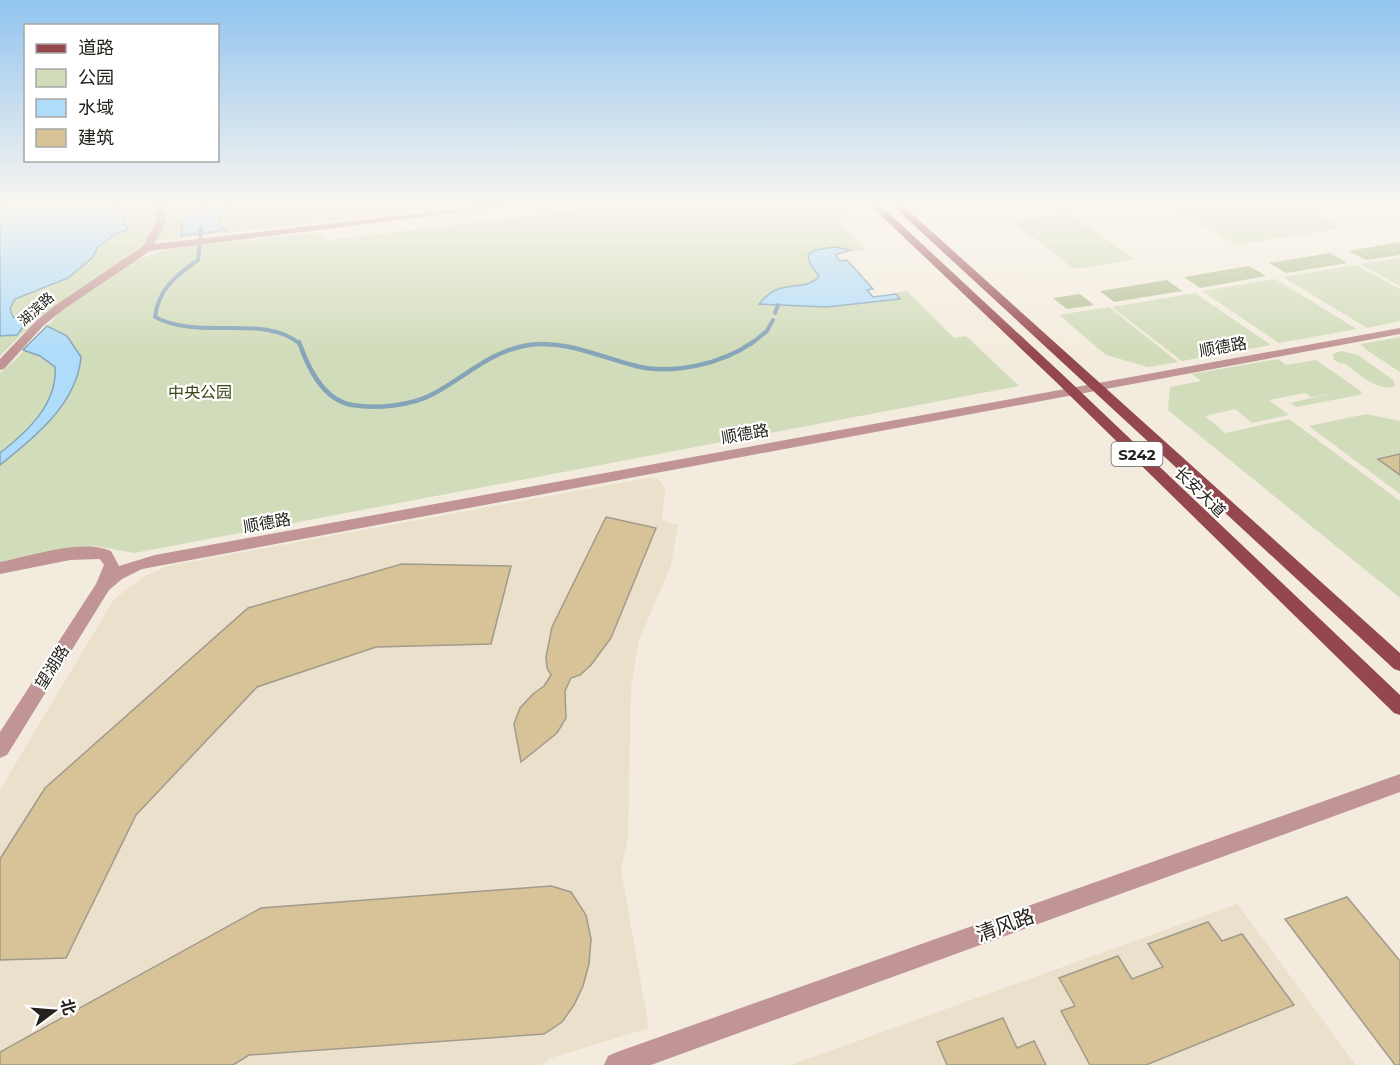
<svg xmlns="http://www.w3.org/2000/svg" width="1400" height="1065" font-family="Montserrat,'Noto Sans SC',sans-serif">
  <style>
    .built { fill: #eae0cb }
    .green { fill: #d1dcba }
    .forest { fill: #b3c194 }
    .water { fill: #afdcfa; stroke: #85a4b8; stroke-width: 1.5 }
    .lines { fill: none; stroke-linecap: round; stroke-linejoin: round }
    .stream-far1 { stroke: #85a4b8; stroke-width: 4 }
    .stream { stroke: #85a4b8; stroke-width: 4.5 }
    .building { fill: #d7c397; stroke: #a19b8e; stroke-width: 1.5 }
    .minor { fill: #c19495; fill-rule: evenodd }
    .major { fill: #95474e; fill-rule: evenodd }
    .labels { text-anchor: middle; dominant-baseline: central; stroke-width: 4.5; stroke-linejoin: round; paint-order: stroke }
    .far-street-label { font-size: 14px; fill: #24221d; stroke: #fff }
    .shield { fill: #fff; stroke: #666461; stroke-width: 1.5 }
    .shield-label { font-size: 15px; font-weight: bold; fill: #24221d }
    .street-label { font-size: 16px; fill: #24221d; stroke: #fff }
    .park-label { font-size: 16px; fill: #394513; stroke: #fff }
    .near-street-label { font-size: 20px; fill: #24221d; stroke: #fff }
  </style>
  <rect width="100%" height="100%" fill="#f3ecde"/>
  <g class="built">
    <path d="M647,478L658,479L665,489L662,520L678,525L671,565L639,641L631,686L628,837L621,870L649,1028L551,1058L542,1065H0V790L113,601L124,591L143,577L167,566Z"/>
    <path d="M1237,904L1356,1065H791Z"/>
  </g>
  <g class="green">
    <path d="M115,203H480L148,242L35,321L0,356V336L17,335L26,324L13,317L10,309L15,299C32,292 56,287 71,275C92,260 102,239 127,230L124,218Z"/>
    <path d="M636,203H837L848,215L836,217L866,250L835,255L840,261L847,260L873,289L867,290L873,297L907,291L954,338L966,336L1019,386L134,553L96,546L0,563V373L15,360L65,307L134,261L162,251L182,247L318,233L328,240Z"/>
    <path d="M1166,203H1295L1343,228L1236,245Z"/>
    <path d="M1068,213L1135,259L1075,269L1012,221Z"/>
    <path d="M1400,258V286L1360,264Z"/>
    <path d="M1356,265L1400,289V321L1367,328L1283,277Z"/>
    <path d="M1275,279L1357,329L1279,343L1202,291Z"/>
    <path d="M1195,293L1271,345L1182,361L1112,307Z"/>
    <path d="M1109,307L1178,362L1148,367L1106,355L1059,315Z"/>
    <path d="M1400,337V372L1365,349L1361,344Z"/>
    <path d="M1341,351L1358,355L1393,380L1396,386C1378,393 1358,373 1344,363L1341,364L1334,360L1333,354Z"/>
    <path d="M1278,359L1286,365L1316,360L1362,392L1359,395L1296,407L1290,403L1329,394L1311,397L1305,393L1269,400L1289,415L1252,423L1235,409L1205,416L1225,433L1289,419L1400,501V598L1168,410L1170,387L1201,381L1192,374Z"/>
    <path d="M1366,414L1400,421V494L1309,426Z"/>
  </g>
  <g class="forest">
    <path d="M1400,242V255L1366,260L1348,251Z"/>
    <path d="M1330,253L1348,263L1286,273L1269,263Z"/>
    <path d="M1249,266L1266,276L1200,288L1184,277Z"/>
    <path d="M1167,280L1182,291L1114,302L1100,291Z"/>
    <path d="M1080,294L1094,305L1067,309L1053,298Z"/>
  </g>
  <g class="water">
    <path d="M0,203H115L124,218L128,230L117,233L97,248L93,257L68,278L15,299L10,309L13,317L26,323L17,335L0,336Z"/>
    <path d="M201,203H231C224,211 217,216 219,226L226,230L181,236L182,223L201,208Z"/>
    <path d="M835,247L850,250L835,255L840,261L847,260L873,289L867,290L873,297L896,294L900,299L827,307L759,304C764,298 770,292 778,289C791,284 811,288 819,276L810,264L808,254L815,250Z"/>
    <path d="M47,326L67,336L81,357C77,404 34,438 0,465V453C26,433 58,404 55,367L40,356L23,350Z"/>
  </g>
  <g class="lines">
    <g class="stream-far1">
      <path d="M201,229L198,260C176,275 158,290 155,317C200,341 264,313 300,344"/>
      <path d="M775,313L778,305"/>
      <path d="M751,344L767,331L773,320"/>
    </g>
    <path class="stream" d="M299,342C308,368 323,400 352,405C376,409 411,406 433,394C465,377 492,350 529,345C568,340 599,357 636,366C673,375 722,364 753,342"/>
  </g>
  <g class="building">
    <path d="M1400,454V475L1378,459Z"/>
    <path d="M606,517L656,528L611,638L591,665L580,675L571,678L565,691L566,718L557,733L521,762L514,724L520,708L533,694L544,686L551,675L547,668L546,657L552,627Z"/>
    <path d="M402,564L511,566L491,644L376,647L257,687L136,815L66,958L0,960V859L45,788L248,608Z"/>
    <path d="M551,886L571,892L586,915L591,939L589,964L583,986L574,1005L562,1022L544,1034L249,1055L233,1065H0V1052L261,908Z"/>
    <path d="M1347,897L1400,961V1065H1395L1285,919Z"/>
    <path d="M1208,922L1222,941L1242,934L1294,1005L1146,1065H1090L1061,1011L1075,1006L1059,978L1118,956L1132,979L1163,967L1148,944Z"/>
    <path d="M1003,1018L1017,1048L1034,1041L1046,1065H947L937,1042Z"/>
  </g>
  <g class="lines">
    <g class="minor">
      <path d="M158,203H166L165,224L154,244L507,203H537L150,251L64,309L43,326L4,369L0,370V359L35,322L56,305L143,246L155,224Z"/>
      <path d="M1400,328V334L142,569L122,579L109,590L7,755L0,758V732L96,584L104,565L100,559L70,560L0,574V562C30,556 83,538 111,551L119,566L155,555Z"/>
      <path d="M1400,774V792L651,1065H604L608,1056L617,1052Z"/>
    </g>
    <g class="major">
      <path d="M868,203H878L1063,375L1400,695V715L1394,713L1055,381Z"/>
      <path d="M890,203H900L1400,653V671L1394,669Z"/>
    </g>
  </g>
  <linearGradient id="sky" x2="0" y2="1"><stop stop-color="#91c4ef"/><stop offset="0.58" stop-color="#faf6f0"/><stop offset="1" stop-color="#faf6f0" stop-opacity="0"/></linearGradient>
  <rect width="1400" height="353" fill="url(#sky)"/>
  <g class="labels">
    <g class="far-street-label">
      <text transform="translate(36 309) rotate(-42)">湖滨路</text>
    </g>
    <rect class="shield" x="1111.5" y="442" width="51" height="24" rx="4.5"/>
    <g class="shield-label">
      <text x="1137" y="454">S242</text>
    </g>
    <g class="street-label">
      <text transform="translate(1223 347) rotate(-10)">顺德路</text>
      <text transform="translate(745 434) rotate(-10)">顺德路</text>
      <text transform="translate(1200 492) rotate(44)">长安大道</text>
      <text transform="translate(267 523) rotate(-10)">顺德路</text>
      <text transform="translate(52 667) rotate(-58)">望湖路</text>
    </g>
    <g class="park-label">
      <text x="200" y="392">中央公园</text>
    </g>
    <g class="near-street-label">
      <text transform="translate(1005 925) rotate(-20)">清风路</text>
    </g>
  </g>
  <rect x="24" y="24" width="195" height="138" fill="#ffffff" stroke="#a7a7a5" stroke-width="1.5"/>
  <rect x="36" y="44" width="30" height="9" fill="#95474e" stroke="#a7a7a5" stroke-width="1.5"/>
  <text x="78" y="54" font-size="18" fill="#24221d">道路</text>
  <rect x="36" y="69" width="30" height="18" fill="#d1dcba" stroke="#a7a7a5" stroke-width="1.5"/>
  <text x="78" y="84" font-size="18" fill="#24221d">公园</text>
  <rect x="36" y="99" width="30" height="18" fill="#afdcfa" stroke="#a7a7a5" stroke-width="1.5"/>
  <text x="78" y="114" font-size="18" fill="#24221d">水域</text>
  <rect x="36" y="129" width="30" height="18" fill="#d7c397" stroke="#a7a7a5" stroke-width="1.5"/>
  <text x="78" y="144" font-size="18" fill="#24221d">建筑</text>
  <g transform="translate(54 1011) rotate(74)" stroke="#ffffff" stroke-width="4.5" paint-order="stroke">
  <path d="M0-4.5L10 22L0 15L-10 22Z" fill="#24221d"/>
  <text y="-9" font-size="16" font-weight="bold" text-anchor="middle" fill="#24221d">北</text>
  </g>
</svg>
